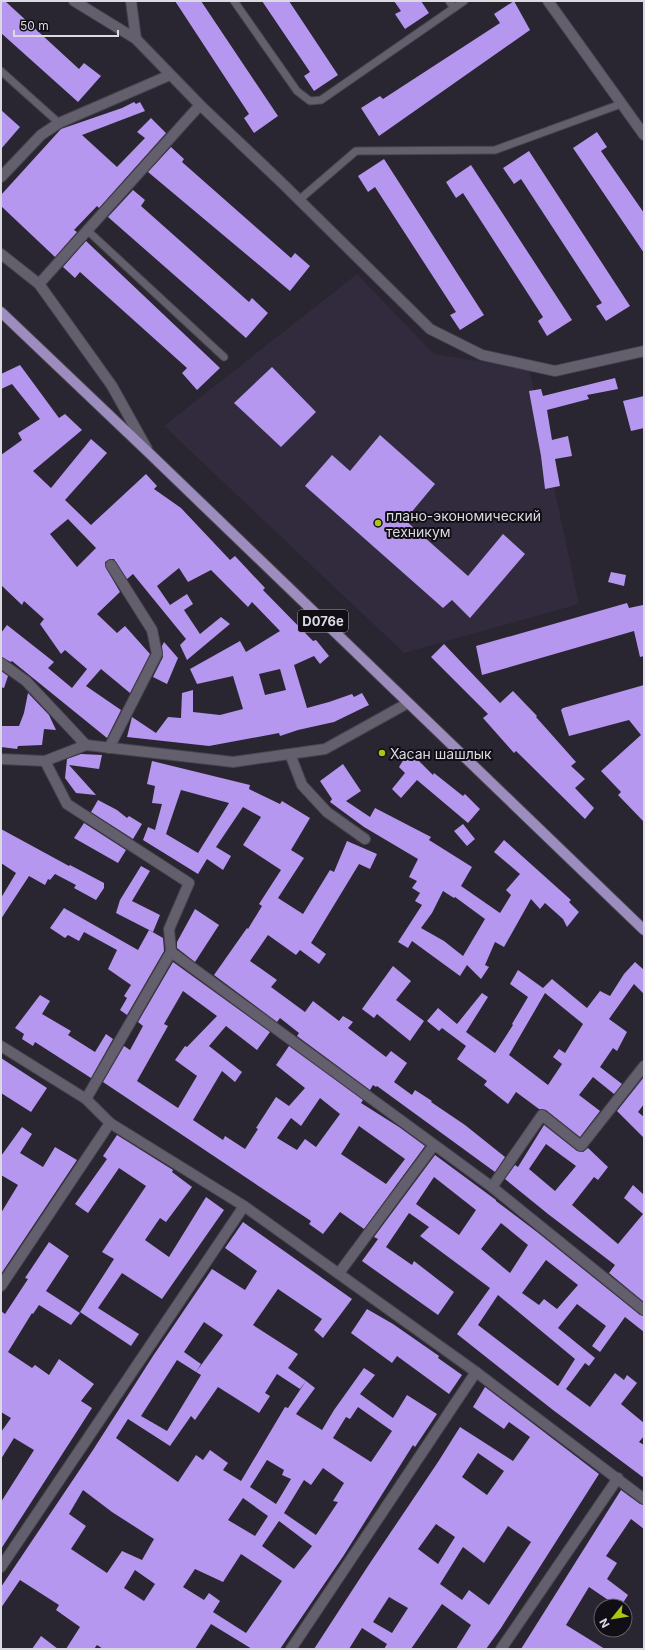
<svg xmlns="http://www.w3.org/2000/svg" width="645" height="1650" font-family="Inter,sans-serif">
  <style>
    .built { fill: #312b3d }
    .building { fill: #b597ef; fill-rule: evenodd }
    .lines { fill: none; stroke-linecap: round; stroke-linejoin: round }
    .lane-casing { stroke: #46434d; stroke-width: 9 }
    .street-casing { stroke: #46434d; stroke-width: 12 }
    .primary-casing { stroke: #46434d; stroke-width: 12 }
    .lane { stroke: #635f6d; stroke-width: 7 }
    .street { stroke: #635f6d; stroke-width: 10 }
    .primary { stroke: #9d8dbf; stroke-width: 10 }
    .poi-dot { fill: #acc613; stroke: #110f15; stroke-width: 1.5 }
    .labels { text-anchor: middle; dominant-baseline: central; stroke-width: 4; stroke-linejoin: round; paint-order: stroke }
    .shield { fill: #110f15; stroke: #9e9ca4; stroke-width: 1 }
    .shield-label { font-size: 13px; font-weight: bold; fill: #dbd9e1 }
    .poi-label { font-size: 14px; fill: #dbd9e1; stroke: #110f15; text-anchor: start }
  </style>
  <rect width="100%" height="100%" fill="#292531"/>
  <path class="built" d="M357,274L434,354L529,369L579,604L404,653L164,426Z"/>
  <g class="building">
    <path d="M1,1H5L79,69L84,63L101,76L78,102L1,33Z"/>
    <path d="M175,1H201L278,116L254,133L244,118L249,114Z"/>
    <path d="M262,1H289L338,75L314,91L304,76L310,72Z"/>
    <path d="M394,1H421L429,13L405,29L395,14L401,11Z"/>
    <path d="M514,1L530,30L379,136L361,108L380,96L383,99L500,23L494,14Z"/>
    <path d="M134,102L136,104L140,102L145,111L82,135L117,167L145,138L137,132L151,118L166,133L99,208L97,206L74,230L77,232L55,257L1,206V195L61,129L122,108Z"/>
    <path d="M1,110L20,127L1,149Z"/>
    <path d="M597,132L607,147L601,151L644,213V253L573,148Z"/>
    <path d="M171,147L184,159L182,162L291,258L295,253L310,266L290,291L148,172Z"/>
    <path d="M529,151L630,306L606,321L596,306L602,303L521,179L514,184L503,168Z"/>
    <path d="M384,159L484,315L460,330L450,315L456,312L375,187L368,192L358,176Z"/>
    <path d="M471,165L572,320L547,336L538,321L543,317L463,193L456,198L446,182Z"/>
    <path d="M133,190L145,200L141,206L249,302L252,298L268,313L246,338L108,217Z"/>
    <path d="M86,241L220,368L197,390L182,373L187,368L80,272L75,278L63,267Z"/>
    <path d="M20,365L59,418L65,414L82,430L33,471L51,488L91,439L107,453L65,500L91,525L146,474L157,486L154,489L181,508L230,560L235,556L265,588L263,590L313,641L316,640L329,656L320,664L314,656L294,665L307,708L329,702L352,694L354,697L362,693L369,705L334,722L298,730L280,736L279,733L209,746L127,737L132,717L156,733L168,717L181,718L182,693L193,690V712L220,715L243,709L233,676L197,684L190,669L240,641L246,652L280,631L252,602L248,607L211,570L188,582L179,568L157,586L170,605L187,594L193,604L184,610L200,634L221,617L230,624L187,660L180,645L186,639L133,574L127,579L114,559H110L105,562L106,568L120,592L97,614L117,633L125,626L150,654L130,693L101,669L86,686L121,710L107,738L12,661L11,662L1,657V633L7,625L54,662L48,668L72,688L87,669L65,650L61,654L40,624L44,619L24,601L22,605L1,585V455L22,440L18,433L40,419L12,384L1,389V374ZM68,519L96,548L77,567L50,534ZM280,669L286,690L265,695L259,674Z"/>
    <path d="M272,367L316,412L281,447L234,403Z"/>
    <path d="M615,378L618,389L587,395L589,399L547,410L552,440L568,436L572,456L555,459L560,486L545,489L541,456L529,391L541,389L543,396Z"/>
    <path d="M644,396V428L631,431L623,401Z"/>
    <path d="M380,435L435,484L405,520L468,576L503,534L525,554L470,618L452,600L443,608L305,486L332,455L350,471Z"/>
    <path d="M611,572L626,575L624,586L608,582Z"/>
    <path d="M627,603L629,608L643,605L644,611V656L640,657L634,631L482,675L476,646Z"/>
    <path d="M164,642L178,658L167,684L153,677L163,657L162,646Z"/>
    <path d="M444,644L500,703L513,691L537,716L536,717L576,762L571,766L585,779L575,788L594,808L585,819L516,751L514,753L483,718L488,714L431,657Z"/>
    <path d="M1,671L8,676L4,688L1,687Z"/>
    <path d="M644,685V822L618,795L621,792L601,771L641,735L629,720L569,736L561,710L563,708Z"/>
    <path d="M28,693L49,715L56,730L44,729L42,745L18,746L17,749L1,747V726H19L24,713Z"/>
    <path d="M409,751L433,775L434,773L463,796L465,794L480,809L468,823L417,780L401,798L392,789L405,773L399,767Z"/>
    <path d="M81,754L102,755L99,769L69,765L96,795L76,793L65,778L67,759Z"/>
    <path d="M152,761L250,785L249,789L280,804L282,801L310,818L291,850L304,858L278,898L303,914L330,870L334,872L347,841L377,854L370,869L359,864L311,943L326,954L319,964L300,950L296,955L268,935L250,961L277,980L271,987L305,1012L313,1001L339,1021L343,1016L353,1022L348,1028L386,1057L391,1051L407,1063L394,1082L412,1095L415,1090L432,1101L431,1102L465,1125L505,1157L495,1172L377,1086L376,1087L373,1085L370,1090L297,1036L299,1033L280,1018L277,1022L214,975L247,928L248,929L262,906L259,904L281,870L243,845L261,817L243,807L216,847L231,856L223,870L207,859L198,874L143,840L148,827L155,830L162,804L152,803L155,786L147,784ZM181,790L229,803L198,853L166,834Z"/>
    <path d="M343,764L361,791L346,801L370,817L375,808L431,837L429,840L472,867L461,886L500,913L511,895L506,890L520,874L494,852L504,840L571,900L569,902L579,912L567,927L563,919L545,903L540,909L531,899L504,947L495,942L485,965L489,967L481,979L467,965L460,976L412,941L408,948L398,942L422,905L415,901L420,893L412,888L417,881L409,877L418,859L364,827L330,802L332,799L320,781ZM443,891L454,898L455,897L485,919L463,956L444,941L421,928L432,913Z"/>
    <path d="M98,800L117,810L127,818L129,816L142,824L133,839L91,812Z"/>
    <path d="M84,823L126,850L118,863L74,838Z"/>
    <path d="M463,824L475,839L467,846L454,831Z"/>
    <path d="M1,829L69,866L70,865L104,883V888L96,900L74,888L76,885L55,874L50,880L48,879L45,885L29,876L1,919V898L16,873L1,863Z"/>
    <path d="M141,866L150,871L132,901L160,915L153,932L116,913L120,900Z"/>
    <path d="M64,908L138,950L149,930L163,938L164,951L127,1015L120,1010L127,998L124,996L131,985L108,969L117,950L84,932L79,941L68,935L65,938L50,928Z"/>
    <path d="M195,909L219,925L195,962L177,948V942Z"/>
    <path d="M173,962L270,1032L257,1050L226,1026L209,1046L242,1072L235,1082L222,1071L193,1120L223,1140L225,1136L245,1149L258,1129L256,1128L276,1097L289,1106L305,1088L276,1065L289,1046L363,1100L361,1103L399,1127L425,1146L364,1229L340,1212L323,1234L309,1224L311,1221L103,1082L124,1046L130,1050L143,1026L138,1022ZM183,991L217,1016L187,1047L185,1046L175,1060L197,1076L178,1108L137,1081L168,1026L164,1024ZM320,1098L340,1114L316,1147L305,1139L297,1150L277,1138L291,1118L301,1126ZM359,1126L405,1159L386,1184L341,1154Z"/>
    <path d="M635,962L644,970V994L634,984L609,1019L627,1032L617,1051L613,1048L600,1067L622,1084L614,1094L593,1077L579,1095L600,1111L580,1137L546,1110L539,1109L516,1092L508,1104L484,1085L487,1081L457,1059L466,1046L442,1028L439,1031L427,1021L438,1008L457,1024L482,993L488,997L466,1032L495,1053L513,1025L512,1024L528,997L510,984L518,970L543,988L552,979L587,1008L600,991L610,996L624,974ZM545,993L583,1024L565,1053L559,1049L553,1057L562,1064L548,1085L509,1055Z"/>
    <path d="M393,966L411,981L396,1000L424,1021L410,1041L377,1014L374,1018L362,1009Z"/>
    <path d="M40,995L50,1001L42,1014L71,1031L68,1035L95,1052L106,1034L113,1039L91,1078L35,1042L33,1046L22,1039L24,1034L15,1028Z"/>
    <path d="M1,1058L47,1088L31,1112L1,1093Z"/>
    <path d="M644,1077V1104L638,1112L644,1117V1138L617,1111Z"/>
    <path d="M544,1125L577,1151L583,1152L588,1148L608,1167L598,1180L594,1177L572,1205L618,1244L643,1214L624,1198L633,1185L644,1195V1302L609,1273L615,1265L548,1214L505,1179L515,1165L518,1167ZM546,1144L576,1166L555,1191L529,1169Z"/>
    <path d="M22,1127L32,1134L20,1153L43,1167L55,1147L77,1160L1,1274V1213L18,1185L1,1175V1156Z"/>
    <path d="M117,1135L173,1170L172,1172L192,1187L166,1222L160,1218L145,1240L169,1257L206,1197L224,1210L162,1299L122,1273L98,1308L139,1334L131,1346L80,1312L114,1259L102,1252L146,1186L119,1168L88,1213L75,1204L107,1159L103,1156Z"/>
    <path d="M435,1155L496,1200V1201L537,1232L640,1315L644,1316V1332L625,1317L600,1352L592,1346L606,1326L577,1304L558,1328L595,1358L589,1366L585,1363L566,1389L590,1407L615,1373L624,1380L627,1375L637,1383L621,1404L644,1423V1436L639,1442L644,1445V1478L553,1410L457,1334L490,1288L420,1236L429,1227L409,1213L386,1247L412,1265L414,1261L454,1292L438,1315L362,1261L378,1239L374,1237ZM434,1177L476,1210L459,1235L416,1204ZM501,1223L528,1245L510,1273L481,1249ZM546,1260L578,1285L557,1309L544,1299L539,1305L522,1293ZM498,1295L575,1359L558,1386L478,1325Z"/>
    <path d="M243,1222L352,1299L323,1338L314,1330L322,1319L278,1289L253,1325L298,1354L288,1368L306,1381L300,1389L277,1374L265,1393L270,1396L259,1413L218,1387L195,1420L191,1416L170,1446L128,1419L116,1438L178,1482L196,1455L203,1460L210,1450L228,1463L223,1470L241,1481L285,1407L288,1408L306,1381L315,1388L296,1414L322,1430L334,1410L364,1368L375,1375L360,1394L393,1418L407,1395L437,1414L415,1447L413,1445L344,1555L280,1649H252L211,1624L195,1649H103L97,1645L94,1649H66L80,1627L56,1610L59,1605L20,1580L1,1608V1587L93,1450L153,1356L212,1269L245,1290L257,1271L225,1248ZM204,1322L223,1335L196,1372L201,1375L167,1431L141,1416L177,1360L196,1372L201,1364L184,1352ZM358,1407L392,1431L371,1462L333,1438L346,1417L350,1419ZM267,1460L284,1470L282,1475L291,1479L276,1504L250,1487ZM323,1468L344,1483L333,1501L338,1502L316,1535L284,1513L304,1480L311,1485ZM83,1490L112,1512L154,1539L142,1560L122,1551L107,1573L71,1549L86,1526L69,1514ZM243,1498L268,1516L255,1536L228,1520ZM279,1521L312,1546L294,1569L262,1546ZM241,1554L282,1581L246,1633L213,1612L220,1601L209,1593L204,1600L183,1587L195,1569L223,1582ZM135,1570L155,1584L144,1601L124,1588Z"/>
    <path d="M49,1242L69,1256L46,1291L80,1313L71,1325L39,1305L33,1314L32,1313L8,1352L32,1368L35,1365L49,1375L59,1359L94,1384L81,1401L92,1408L1,1549V1502L34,1450L14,1438L1,1459V1432L11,1418L1,1412V1311L5,1314L28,1279L25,1278Z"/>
    <path d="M367,1309L393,1324L439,1356L438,1358L462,1375L449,1394L397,1356L392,1363L351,1333Z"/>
    <path d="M485,1387L599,1474L501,1628L486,1649H456L471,1625L442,1604L411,1649H384L387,1644L362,1628L349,1649H314L368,1566L438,1462L460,1427L513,1461L530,1437L509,1422L504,1429L473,1407ZM478,1453L504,1471L487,1495L462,1477ZM436,1524L455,1537L438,1564L418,1549ZM508,1526L531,1542L489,1605L469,1590L462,1600L440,1584L463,1547L484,1563ZM389,1597L408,1608L392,1633L373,1622Z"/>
    <path d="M621,1490L640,1504L644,1505V1529L631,1519L606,1556L617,1563L607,1579L628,1595L621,1606H617L589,1587L566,1625L605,1649H521Z"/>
    <path d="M41,1636L58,1649H32Z"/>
  </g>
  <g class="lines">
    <g class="lane-casing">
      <g id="lane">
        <path d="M234,1L297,91L310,101L321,100L464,1"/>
        <path d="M449,1L454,8"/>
        <path d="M1,71L59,123"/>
        <path d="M299,200L356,151L495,150L621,104"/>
        <path d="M88,231L224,357"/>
      </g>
    </g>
    <g class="street-casing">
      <g id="street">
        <path d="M74,1L136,39L200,105L281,182L430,329L482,355L555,371L644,351"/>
        <path d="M131,1L136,39"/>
        <path d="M548,1L644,135"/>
        <path d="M1,177L41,135L59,123L170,75"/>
        <path d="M1,254L39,284L112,386L147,449"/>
        <path d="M39,284L200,105"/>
        <path d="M1,663L26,681L86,745"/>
        <path d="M109,748L157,654L152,630L111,565"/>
        <path d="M290,754L302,785L327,812L365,839"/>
        <path d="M1,759L45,761L86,745L233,762L325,749L408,703"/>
        <path d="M45,761L67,804L189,883L169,929L171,952L86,1099"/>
        <path d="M171,952L492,1187L644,1310"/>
        <path d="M1,1046L86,1099L110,1123L244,1206L476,1372L644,1499"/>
        <path d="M492,1187L542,1115L581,1146L644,1066"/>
        <path d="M339,1273L434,1145"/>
        <path d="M1,1286L110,1123"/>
        <path d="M1,1567L244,1206"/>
        <path d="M291,1649L476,1372"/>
        <path d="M501,1649L618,1478"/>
      </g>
    </g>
    <g class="primary-casing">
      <path id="primary" d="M1,312L148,452L644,930"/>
    </g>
    <use href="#lane" class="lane"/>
    <use href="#street" class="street"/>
    <use href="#primary" class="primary"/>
  </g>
  <g class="poi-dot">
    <circle cx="378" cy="523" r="4"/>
    <circle cx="382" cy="753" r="4"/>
  </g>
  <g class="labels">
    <rect class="shield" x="298" y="610" width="50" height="22" rx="3"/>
    <g class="shield-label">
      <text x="323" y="621">D076e</text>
    </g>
    <g class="poi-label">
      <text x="386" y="515">плано-экономический<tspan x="386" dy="16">техникум</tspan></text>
      <text x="390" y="753">Хасан шашлык</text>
    </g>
  </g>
  <rect width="645" height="1650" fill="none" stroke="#dbd9e1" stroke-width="4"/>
  <g transform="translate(613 1618) rotate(240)"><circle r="19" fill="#110f15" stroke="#626067"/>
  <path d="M0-3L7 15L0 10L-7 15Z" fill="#acc613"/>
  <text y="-6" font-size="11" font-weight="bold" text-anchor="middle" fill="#dbd9e1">N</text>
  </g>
  <path d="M14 30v6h104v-6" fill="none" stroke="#dbd9e1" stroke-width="2"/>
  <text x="20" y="30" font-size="12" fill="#dbd9e1" stroke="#110f15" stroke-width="3" paint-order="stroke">50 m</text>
</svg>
